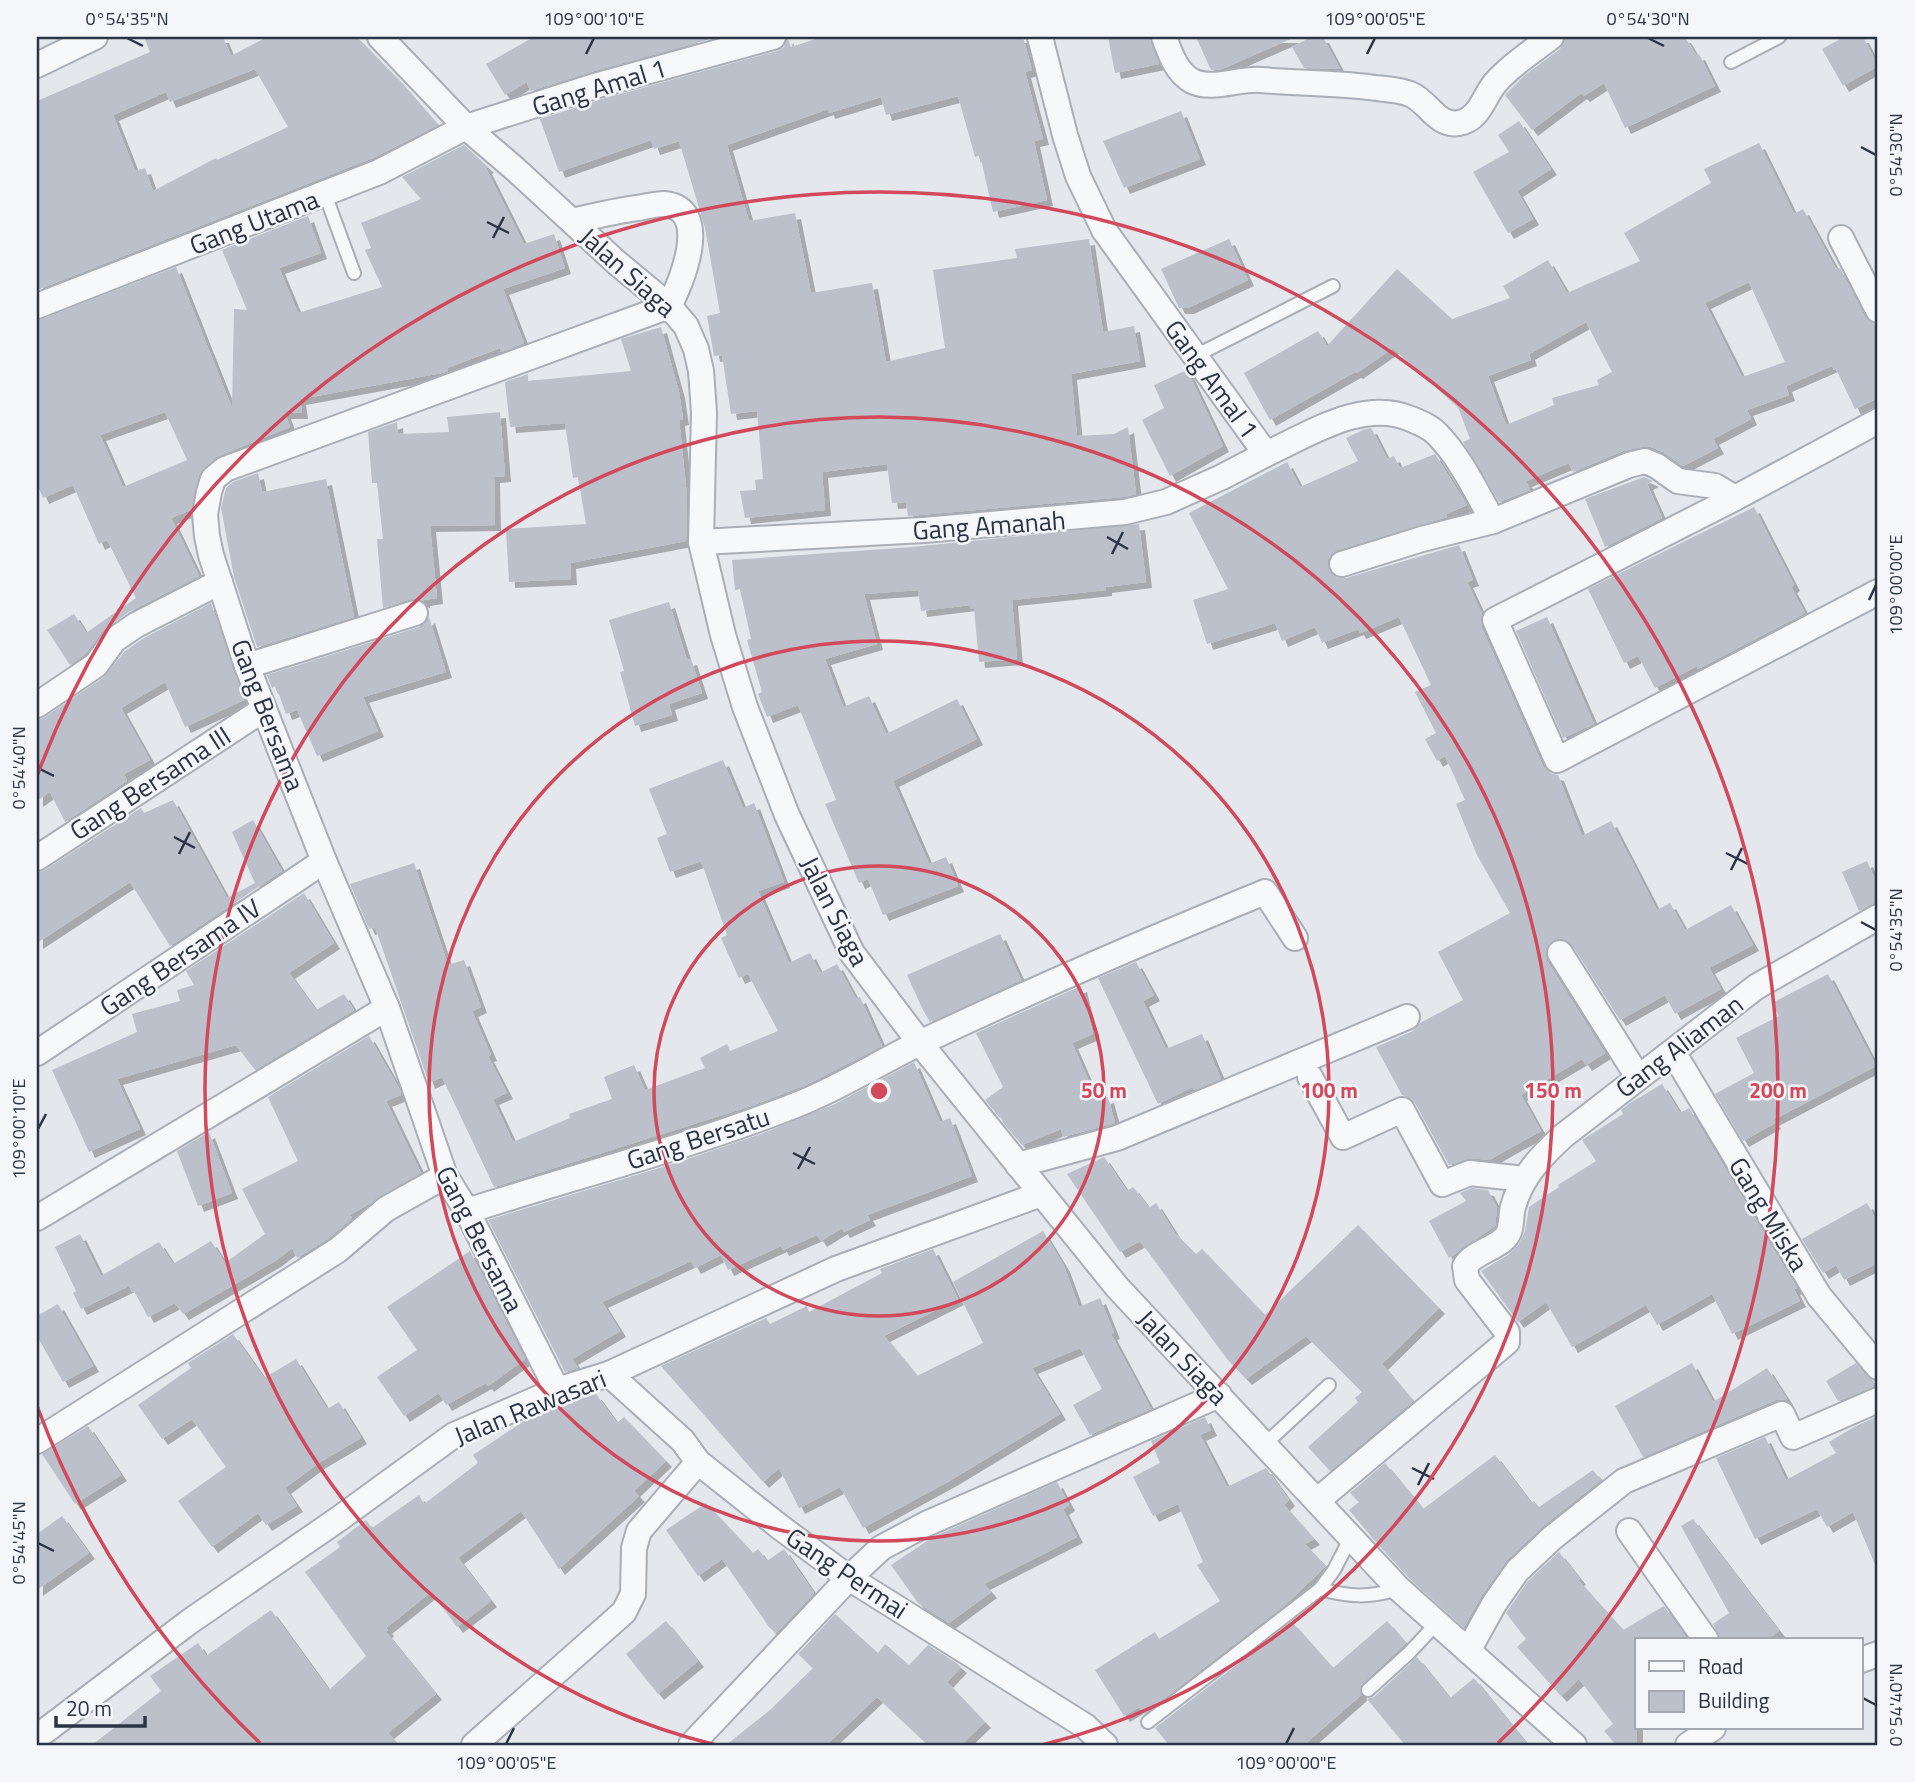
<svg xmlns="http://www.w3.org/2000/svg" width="1915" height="1782" font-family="'Titillium Web',sans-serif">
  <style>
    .building { fill: #bbc0ca; fill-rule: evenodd; filter: url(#shadow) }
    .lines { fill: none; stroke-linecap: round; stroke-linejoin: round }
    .lane-casing { stroke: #a9aeb7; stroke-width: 16 }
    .street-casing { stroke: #a9aeb7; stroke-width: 28 }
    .lane { stroke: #f7f8fa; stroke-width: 12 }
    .street { stroke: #f7f8fa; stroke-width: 24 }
    .ticks { fill: none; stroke: #2b3445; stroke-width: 2.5 }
    .ring { fill: none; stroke: #d1495b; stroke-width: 3.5 }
    .labels { text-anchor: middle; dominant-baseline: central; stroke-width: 5; stroke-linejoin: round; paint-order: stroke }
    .street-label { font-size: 26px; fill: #2b3445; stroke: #f4f6f9 }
    .centre { fill: #d1495b; stroke: #f4f6f9; stroke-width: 3.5 }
    .ring-label { font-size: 21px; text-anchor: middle; font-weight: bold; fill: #d1495b; stroke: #f4f6f9; stroke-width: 5; stroke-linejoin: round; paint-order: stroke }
    .neatline { fill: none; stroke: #2b3445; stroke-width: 2.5 }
    .ticks-label { font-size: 18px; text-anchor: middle; fill: #2b3445 }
  </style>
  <defs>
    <filter id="shadow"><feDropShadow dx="6" dy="6" stdDeviation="0" flood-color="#0004"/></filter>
  </defs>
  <rect width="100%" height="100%" fill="#e4e7ec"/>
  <g class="building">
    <path d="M144,37H223L231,56L267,37H357L397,78L438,125L373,158L37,290V101L150,52ZM255,69L288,127L217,160L216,158L153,191L145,168L135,171L113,115L166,92L170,102Z"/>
    <path d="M534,37H718L594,71L530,91L527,82L505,95L486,64Z"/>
    <path d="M787,37L791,47L822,37H1023L1032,70L1025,72L1043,139L1034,141L1047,200L993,212L980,155L975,157L958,96L886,115L881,97L829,113L828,109L727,145L749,221L795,213L811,293L872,283L886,362L945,348L933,270L1017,258L1015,249L1089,239L1103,332L1134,326L1140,361L1071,374L1077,436L1114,434L1128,427L1136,494L1123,497L908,516L906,502L892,503L887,464L822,472L825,510L745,518L740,491L756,490L755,480L763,479L757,411L731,414L722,355L714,356L707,316L720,313L705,228L679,141L654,149L651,140L559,172L540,119L602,99L777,51L784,47Z"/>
    <path d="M1108,37H1149L1159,64L1115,73Z"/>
    <path d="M1196,37H1295L1222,69L1211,70Z"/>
    <path d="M1311,37H1323L1340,69L1304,68L1292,47Z"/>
    <path d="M1566,37H1685L1696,55L1699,54L1715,86L1625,128L1604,83L1584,96L1581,93L1532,130L1505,95L1525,75L1560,49Z"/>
    <path d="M1844,37H1863L1878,66L1843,86L1822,49Z"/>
    <path d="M1181,111L1200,159L1124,188L1103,141Z"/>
    <path d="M1519,121L1551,169L1517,191L1533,219L1508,233L1473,172L1509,152L1498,135Z"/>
    <path d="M1759,143L1794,214L1803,209L1836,269L1840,268L1865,317L1878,327V398L1855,409L1836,369L1834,370L1832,366L1786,386L1789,395L1747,410L1751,419L1713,439L1718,448L1683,466L1663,452L1651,447H1641L1623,451L1573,472L1569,463L1526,481L1530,490L1499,502L1463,442L1470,439L1458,407L1393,348L1357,373L1355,372L1270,420L1244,373L1318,331L1327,346L1397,269L1452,319L1510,298L1503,286L1548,260L1567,293L1640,261L1624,233L1711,183L1704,169ZM1749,282L1785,362L1742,377L1705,303ZM1586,322L1612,372L1597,380L1599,385L1552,398L1554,405L1506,425L1488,376L1531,360L1529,354Z"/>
    <path d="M464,145L488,167L486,168L524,244L554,234L565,268L503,289L524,343L501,352L500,348L447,368L448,371L442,373L300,399L302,413H285L290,427L216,457L199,475L191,510L171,518L199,576L129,612L106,628L85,654L70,665L47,630L74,614L86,633L136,598L107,540L99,544L73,485L43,498L37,484V321L176,267L232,408L234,309L247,310L222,250L308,216L321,253L279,268L298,313L382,287L365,250L371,248L361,223L421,199L402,177ZM165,412L187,460L123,487L100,435Z"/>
    <path d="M1229,239L1248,280L1188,308H1179L1161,269Z"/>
    <path d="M661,327L679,392L683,419L679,420L687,496L686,541L570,563L571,579L509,582L506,529L586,524L578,477L573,478L565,423L510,427L505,382L528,374V381L631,371L621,339Z"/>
    <path d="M1187,370L1223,446L1170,476L1142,420L1164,408L1154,385Z"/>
    <path d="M500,412L505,476L494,477L495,525L430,526L437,598L424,600V602L411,599L383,608L377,539H383L377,483H372L368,432L397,422L398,434L449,432L447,417Z"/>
    <path d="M1371,428L1387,459L1394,456L1400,468L1435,454L1467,505L1446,514L1447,517L1337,550L1331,554L1327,561L1331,574L1338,578H1346L1459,545L1473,580L1467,582L1482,614L1481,626L1543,766L1549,773L1558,775L1582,836L1611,821L1657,910L1670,903L1685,930L1731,905L1753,945L1709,968L1721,989L1675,1014L1665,995L1620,1020L1572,945L1560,938L1552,941L1545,953L1547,961L1605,1053L1586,1065L1582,1059L1521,1095L1541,1131L1489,1160L1471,1158L1449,1165L1415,1103L1409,1097L1402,1095L1376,1047L1413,1031L1420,1023L1463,1000L1438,952L1510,913L1477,855L1456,804L1465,800L1445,756L1437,761L1425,739L1436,733L1415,692L1431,685L1399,617L1360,633L1358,629L1322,643L1315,627L1282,641L1275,623L1207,644L1193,600L1228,589L1189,513L1287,462L1300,487L1358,461L1346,438L1363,430Z"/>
    <path d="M258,473L262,492L326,479L354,617L257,647L234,577L221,508L226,488L233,482Z"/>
    <path d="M1644,477L1653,481L1647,484L1662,518L1605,547L1585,499Z"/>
    <path d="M1754,507L1794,585L1791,587L1805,613L1698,669L1697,666L1655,688L1638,656L1624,663L1588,589Z"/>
    <path d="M1139,524L1146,582L1106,587V590L1012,600L1017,659L979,662L974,608L970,609V605L921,611L918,590L864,594L877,644L825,659L843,707L869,696L886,734L957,699L977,739L893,781L929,864L946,857L958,886L883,915L868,879L859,883L825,804L836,800L798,705L767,717L758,694L762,692L747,640L751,639L740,589L735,590L732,560L912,547Z"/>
    <path d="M669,602L687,660L691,659L702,693L669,704L672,715L635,726L620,672L624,671L609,620Z"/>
    <path d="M211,603L244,700L185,727L165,682L121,708L150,760L124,774L127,781L65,822L50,792L37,801V720L45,717L104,677L125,651L144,638Z"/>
    <path d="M429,617L446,672L363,697L378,731L317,756L297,710L286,714L276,686L272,688L267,675L419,627Z"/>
    <path d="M1547,617L1594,724L1563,738L1516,631Z"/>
    <path d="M723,760L743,808L754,803L784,882L758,891L789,963L810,953L820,973L837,964L856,999L860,997L882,1046L806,1085L751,1106L494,1187L442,1077L429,1083L375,927L369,929L350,884L414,863L448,965L464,960L481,1007L472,1011L491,1055L488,1056L507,1093L493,1099L513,1142L570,1118L569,1114L612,1099L604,1077L634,1065L645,1090L705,1068L700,1058L727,1044L730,1051L778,1031L748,974L739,978L721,938L727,935L701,861L670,872L657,838L667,834L649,789Z"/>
    <path d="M173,800L227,898L255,883L232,832L253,820L282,871L170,946L130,882L37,943V873L45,870L141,808L144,813Z"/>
    <path d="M1867,861L1878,887V902L1859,911L1842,872Z"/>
    <path d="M304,893L334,943L289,973L316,1010L344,994L354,1010L255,1070L236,1045L117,1079L140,1129L89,1152L52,1070L137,1032L132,1014L180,1001L177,990L194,985L186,971Z"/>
    <path d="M1000,934L1021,980L930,1022L923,1010L907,975Z"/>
    <path d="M1136,962L1154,995L1143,1001L1166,1049L1202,1034L1221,1079L1194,1090L1193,1087L1158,1104L1098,978Z"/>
    <path d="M1828,974L1876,1066L1773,1120L1775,1123L1743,1141L1715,1094L1754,1073L1736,1038L1779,1016L1772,1003Z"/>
    <path d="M1081,986L1093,1034L1072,1043L1097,1100L1108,1097L1115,1123L1063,1137L1061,1129L1022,1145L1004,1124L1001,1117L1000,1118L985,1100L1003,1087L976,1033Z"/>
    <path d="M369,1036L400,1090L401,1095L386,1101L421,1173L350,1215L352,1218L329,1238L297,1258L292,1248L275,1261L183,1314L175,1303L148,1317L134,1291L132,1292L129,1286L81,1309L73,1293L76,1291L55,1247L80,1234L101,1276L159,1242L173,1264L211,1241L225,1263L265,1234L242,1189L298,1161L268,1097Z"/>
    <path d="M914,1062L940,1122L950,1118L972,1176L867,1215L870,1220L844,1232L842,1228L821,1241L817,1235L783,1250L781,1246L728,1270L721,1255L695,1268L691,1261L602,1302L620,1331L572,1359L578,1368L565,1372L488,1220L679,1162L761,1134L835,1104Z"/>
    <path d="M1662,1084L1680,1113L1689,1108L1797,1288L1794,1289L1800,1301L1732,1334L1712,1294L1657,1325L1646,1305L1572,1347L1546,1302L1518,1322L1481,1271L1508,1255L1519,1244L1525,1231L1529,1207L1559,1187L1558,1185L1596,1161L1582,1140L1623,1114L1621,1110L1630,1103Z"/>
    <path d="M209,1132L232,1193L198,1206L177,1151Z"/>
    <path d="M1104,1157L1127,1191L1133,1187L1149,1208L1156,1203L1175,1233L1196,1254L1202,1249L1265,1315L1358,1225L1439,1308L1382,1364L1413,1401L1330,1471L1308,1447L1358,1402L1355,1398L1362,1392L1306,1336L1246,1379L1227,1359L1140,1241L1120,1252L1067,1174Z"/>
    <path d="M1472,1188L1488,1190L1497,1208L1495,1226L1449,1258L1429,1221L1466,1201L1460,1193Z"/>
    <path d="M1867,1203L1878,1223V1263L1844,1280L1836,1265L1823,1273L1802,1239Z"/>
    <path d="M1043,1231L1064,1266L1079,1307L1100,1298L1114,1333L1111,1334L1151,1409L1120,1422L1119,1421L1090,1435L1073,1405L1102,1389L1080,1348L1032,1368L1060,1414L951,1480L863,1528L840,1487L799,1508L779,1468L763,1482L661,1366L766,1318L770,1324L807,1306L809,1312L882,1273L880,1269L933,1249L958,1299L884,1336L917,1376L983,1343L953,1282Z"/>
    <path d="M470,1251L525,1359L488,1386L486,1383L446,1405L439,1393L404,1416L377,1377L417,1350L387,1307Z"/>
    <path d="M58,1304L93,1366L63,1382L37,1336V1316Z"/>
    <path d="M233,1334L264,1378L296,1359L327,1409L339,1402L361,1438L320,1462L285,1488L297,1506L266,1525L258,1513L212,1547L178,1501L226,1467L192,1419L162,1439L138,1405L191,1368L188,1363Z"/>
    <path d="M1692,1363L1713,1402L1767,1368L1787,1399L1776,1400L1643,1457L1615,1406Z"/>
    <path d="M1856,1363L1877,1386L1838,1401L1826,1381Z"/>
    <path d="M596,1394L617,1423L624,1417L666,1461L634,1491L639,1496L559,1569L521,1511L458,1558L491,1601L457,1627L431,1592L386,1628L388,1630L386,1632L436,1694L388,1733L399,1745H92L161,1691L150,1676L198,1643L206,1656L271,1610L329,1690L366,1656L305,1572L340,1547L337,1542L366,1520L372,1528L419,1495L424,1504L478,1463L473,1455L524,1421L562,1404Z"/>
    <path d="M1878,1416V1572L1853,1512L1827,1527L1817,1509L1755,1539L1716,1458L1765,1437L1786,1480L1836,1453L1829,1442L1854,1427Z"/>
    <path d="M1205,1417L1211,1430L1200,1435L1227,1487L1266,1468L1289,1500L1284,1505L1314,1539L1305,1544L1326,1566L1285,1605L1144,1714L1139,1707L1124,1716L1095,1670L1155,1632L1159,1639L1220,1601L1197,1565L1203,1562L1178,1504L1153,1516L1133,1477L1160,1463L1151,1441Z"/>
    <path d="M88,1426L121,1475L75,1504L42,1454Z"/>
    <path d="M1495,1455L1531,1503L1534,1501L1539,1507L1593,1470L1601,1480L1543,1526L1507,1560L1482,1595L1464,1627L1409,1578L1375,1541L1349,1510L1359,1502L1350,1493L1385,1463L1423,1509Z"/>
    <path d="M1057,1482L1069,1505L1063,1509L1077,1537L984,1584L991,1592L949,1623L918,1603L891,1565L933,1537Z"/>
    <path d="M706,1503L753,1553L758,1549L767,1561L784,1549L814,1593L776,1633L769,1627L722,1559L698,1576L666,1530Z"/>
    <path d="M62,1516L89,1553L37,1590V1534Z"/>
    <path d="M1693,1519L1779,1631L1767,1640H1721L1713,1624L1729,1613L1681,1526Z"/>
    <path d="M1559,1552L1580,1579L1578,1580L1623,1630L1664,1606L1688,1640H1637V1745H1616L1604,1731L1613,1724L1579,1679L1561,1696L1517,1647L1526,1639L1506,1613L1528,1581Z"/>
    <path d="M835,1614L878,1653L885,1644L909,1665L928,1645L955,1662L961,1667L947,1682L985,1722L961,1745H928L877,1697L826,1745H726L770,1710L813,1668L798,1654Z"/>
    <path d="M666,1621L698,1661L658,1694L626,1654Z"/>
    <path d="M1387,1621L1406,1643L1362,1684L1360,1688L1361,1695L1304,1745H1169L1155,1728L1292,1622L1333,1668Z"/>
    <path d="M1417,1657L1450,1698L1474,1678L1528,1745H1405L1367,1699L1374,1697Z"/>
  </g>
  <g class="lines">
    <g class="lane-casing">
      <g id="lane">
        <path d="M1731,62L1779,37"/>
        <path d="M325,194L354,273"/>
        <path d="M1195,356L1333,286"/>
        <path d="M1265,1444L1329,1385"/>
        <path d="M1320,1589C1351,1597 1367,1598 1399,1589"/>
        <path d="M1368,1690L1409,1653L1437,1623"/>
        <path d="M1148,1722L1320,1589L1334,1570L1350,1539"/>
      </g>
    </g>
    <g class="street-casing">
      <g id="street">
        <path d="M380,37L466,127L515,169L616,262L669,306L686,326L696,349L701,371L704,412L701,542L723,635L745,707L787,815L852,953L920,1043L1117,1287L1399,1589L1574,1745"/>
        <path d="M1040,37L1065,135L1078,176L1104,230L1266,454C1310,434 1363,398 1411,419C1421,423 1431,427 1438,435C1462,460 1476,492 1493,521L1629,465L1645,461L1657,466L1678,481L1715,486L1735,498L1878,421"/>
        <path d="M1164,37C1170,53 1176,72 1192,81C1213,91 1239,78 1261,80C1296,83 1333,83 1368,87C1381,89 1398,89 1410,94C1428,101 1437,127 1459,123C1481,119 1484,94 1497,81C1512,64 1533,51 1551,37"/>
        <path d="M37,65L95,37"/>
        <path d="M1841,238L1878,310"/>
        <path d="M37,306L379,172L466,127L598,85L773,37"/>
        <path d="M1735,498L1495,620L1557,760L1878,592"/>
        <path d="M701,542L924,530L1125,512L1166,502L1222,477L1266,454"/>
        <path d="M1342,564L1422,539L1493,521"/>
        <path d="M247,666L415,613"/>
        <path d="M37,705L96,665L114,640L136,625L220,582"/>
        <path d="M37,858L264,709"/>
        <path d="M1560,953L1638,1077"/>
        <path d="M1673,1052L1819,1296L1878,1367"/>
        <path d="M37,1053L324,861"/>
        <path d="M1310,1077L1343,1137L1402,1110L1442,1184L1470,1173L1525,1179"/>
        <path d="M1018,1165L1117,1138L1407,1017"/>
        <path d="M467,1211C577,1176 689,1147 796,1105C840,1088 881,1061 924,1041C1036,988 1150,939 1265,892L1295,938"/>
        <path d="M37,1218L387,1008"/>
        <path d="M609,1374L683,1441L698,1462L780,1527L849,1578L1085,1726L1105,1745"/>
        <path d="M557,1390L467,1211L445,1176L387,1008L324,861L247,666L211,555L207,536L205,514L209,492L213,479L225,469L669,306C682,282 712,208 664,204C655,204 645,207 637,208C615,211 594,216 572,221"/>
        <path d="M37,1441L338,1250L386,1209L445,1176"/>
        <path d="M1318,1500L1507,1342V1332L1467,1280L1465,1266C1474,1252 1493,1250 1505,1238C1513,1230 1510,1217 1513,1207C1521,1177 1541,1156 1563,1136L1756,987L1878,917"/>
        <path d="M1629,1531L1706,1640"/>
        <path d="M1468,1651L1494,1604L1517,1571L1552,1538L1624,1481L1782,1414L1793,1437L1878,1400"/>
        <path d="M1861,1660L1878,1654"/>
        <path d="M37,1737L189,1622L340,1518L454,1435L557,1390L609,1374L836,1269L1041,1194"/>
        <path d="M474,1745L624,1612L633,1594L634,1548L639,1531L698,1462"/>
        <path d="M691,1745L849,1578L881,1548L926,1524L1219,1395"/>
        <path d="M1688,1745L1713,1728"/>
      </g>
    </g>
    <use href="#lane" class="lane"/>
    <use href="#street" class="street"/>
  </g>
  <path class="ticks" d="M127,38L143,46M1648,38L1664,46M586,54L594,38M1367,54L1375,38M1861,147L1876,155M487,222L509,233M493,238L504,217M1107,537L1128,549M1112,554L1123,532M1869,600L1876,585M38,768L54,776M174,837L195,848M1726,853L1748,864M179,854L190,832M1731,870L1742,848M1861,922L1876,930M38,1129L46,1114M793,1153L815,1164M798,1169L810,1147M1412,1468L1434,1479M1418,1485L1429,1463M38,1543L54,1551M1861,1697L1876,1705M506,1744L514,1728M1286,1744L1294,1728"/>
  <g class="ring">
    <circle cx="879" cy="1091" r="225"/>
    <circle cx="879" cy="1091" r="450"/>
    <path d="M716 1745A674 674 0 1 1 1042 1745"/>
    <path d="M260 1743A899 899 0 0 1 37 1406M37 776A899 899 0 1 1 1498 1743"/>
  </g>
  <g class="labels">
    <g class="street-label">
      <text transform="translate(599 87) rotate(-17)">Gang Amal 1</text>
      <text transform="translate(254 222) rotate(-21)">Gang Utama</text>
      <text transform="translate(628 272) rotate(42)">Jalan Siaga</text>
      <text transform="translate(1212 379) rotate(54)">Gang Amal 1</text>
      <text transform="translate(989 525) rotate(-4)">Gang Amanah</text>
      <text transform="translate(268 715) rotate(69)">Gang Bersama</text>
      <text transform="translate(150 783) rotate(-33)">Gang Bersama III</text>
      <text transform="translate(835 911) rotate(63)">Jalan Siaga</text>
      <text transform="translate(180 957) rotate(-34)">Gang Bersama IV</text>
      <text transform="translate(1679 1046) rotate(-37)">Gang Aliaman</text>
      <text transform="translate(698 1138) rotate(-18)">Gang Bersatu</text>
      <text transform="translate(1769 1214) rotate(59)">Gang Miska</text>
      <text transform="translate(480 1239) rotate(63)">Gang Bersama</text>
      <text transform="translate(1183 1357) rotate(47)">Jalan Siaga</text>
      <text transform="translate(530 1407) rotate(-22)">Jalan Rawasari</text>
      <text transform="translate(847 1573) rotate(34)">Gang Permai</text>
    </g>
  </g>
  <circle cx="879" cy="1091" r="10" class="centre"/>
  <g class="ring-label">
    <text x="1104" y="1098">50 m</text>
    <text x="1329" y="1098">100 m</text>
    <text x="1553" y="1098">150 m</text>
    <text x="1778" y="1098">200 m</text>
  </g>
  <rect width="1915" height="1782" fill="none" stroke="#f4f6f9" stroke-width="77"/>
  <rect x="1635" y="1638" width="228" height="91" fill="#f4f6f9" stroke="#a4a8b1" stroke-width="2"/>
  <rect x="1649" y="1661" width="35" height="10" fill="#f7f8fa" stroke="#a4a8b1" stroke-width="2"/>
  <text x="1698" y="1674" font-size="21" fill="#2b3445">Road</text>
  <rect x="1649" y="1691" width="35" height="21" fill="#bbc0ca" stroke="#a4a8b1" stroke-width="2"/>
  <text x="1698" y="1708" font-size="21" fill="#2b3445">Building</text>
  <path d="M56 1716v10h89v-10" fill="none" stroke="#2b3445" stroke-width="3.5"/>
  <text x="66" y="1716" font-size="21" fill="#2b3445" stroke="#f4f6f9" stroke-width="5" paint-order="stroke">20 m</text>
  <rect x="38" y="38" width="1838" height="1706" class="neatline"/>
  <g class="ticks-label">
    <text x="127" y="25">0°54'35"N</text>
    <text x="594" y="25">109°00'10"E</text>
    <text x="1375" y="25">109°00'05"E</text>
    <text x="1648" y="25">0°54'30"N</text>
    <text transform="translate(1896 155) rotate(-90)" y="6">0°54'30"N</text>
    <text transform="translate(1896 585) rotate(-90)" y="6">109°00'00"E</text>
    <text transform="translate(19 768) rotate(-90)" y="6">0°54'40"N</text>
    <text transform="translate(1896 930) rotate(-90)" y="6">0°54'35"N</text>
    <text transform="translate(19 1129) rotate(-90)" y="6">109°00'10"E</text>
    <text transform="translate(19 1543) rotate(-90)" y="6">0°54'45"N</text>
    <text transform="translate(1896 1705) rotate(-90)" y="6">0°54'40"N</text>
    <text x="506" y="1769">109°00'05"E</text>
    <text x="1286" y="1769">109°00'00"E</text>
  </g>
</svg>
